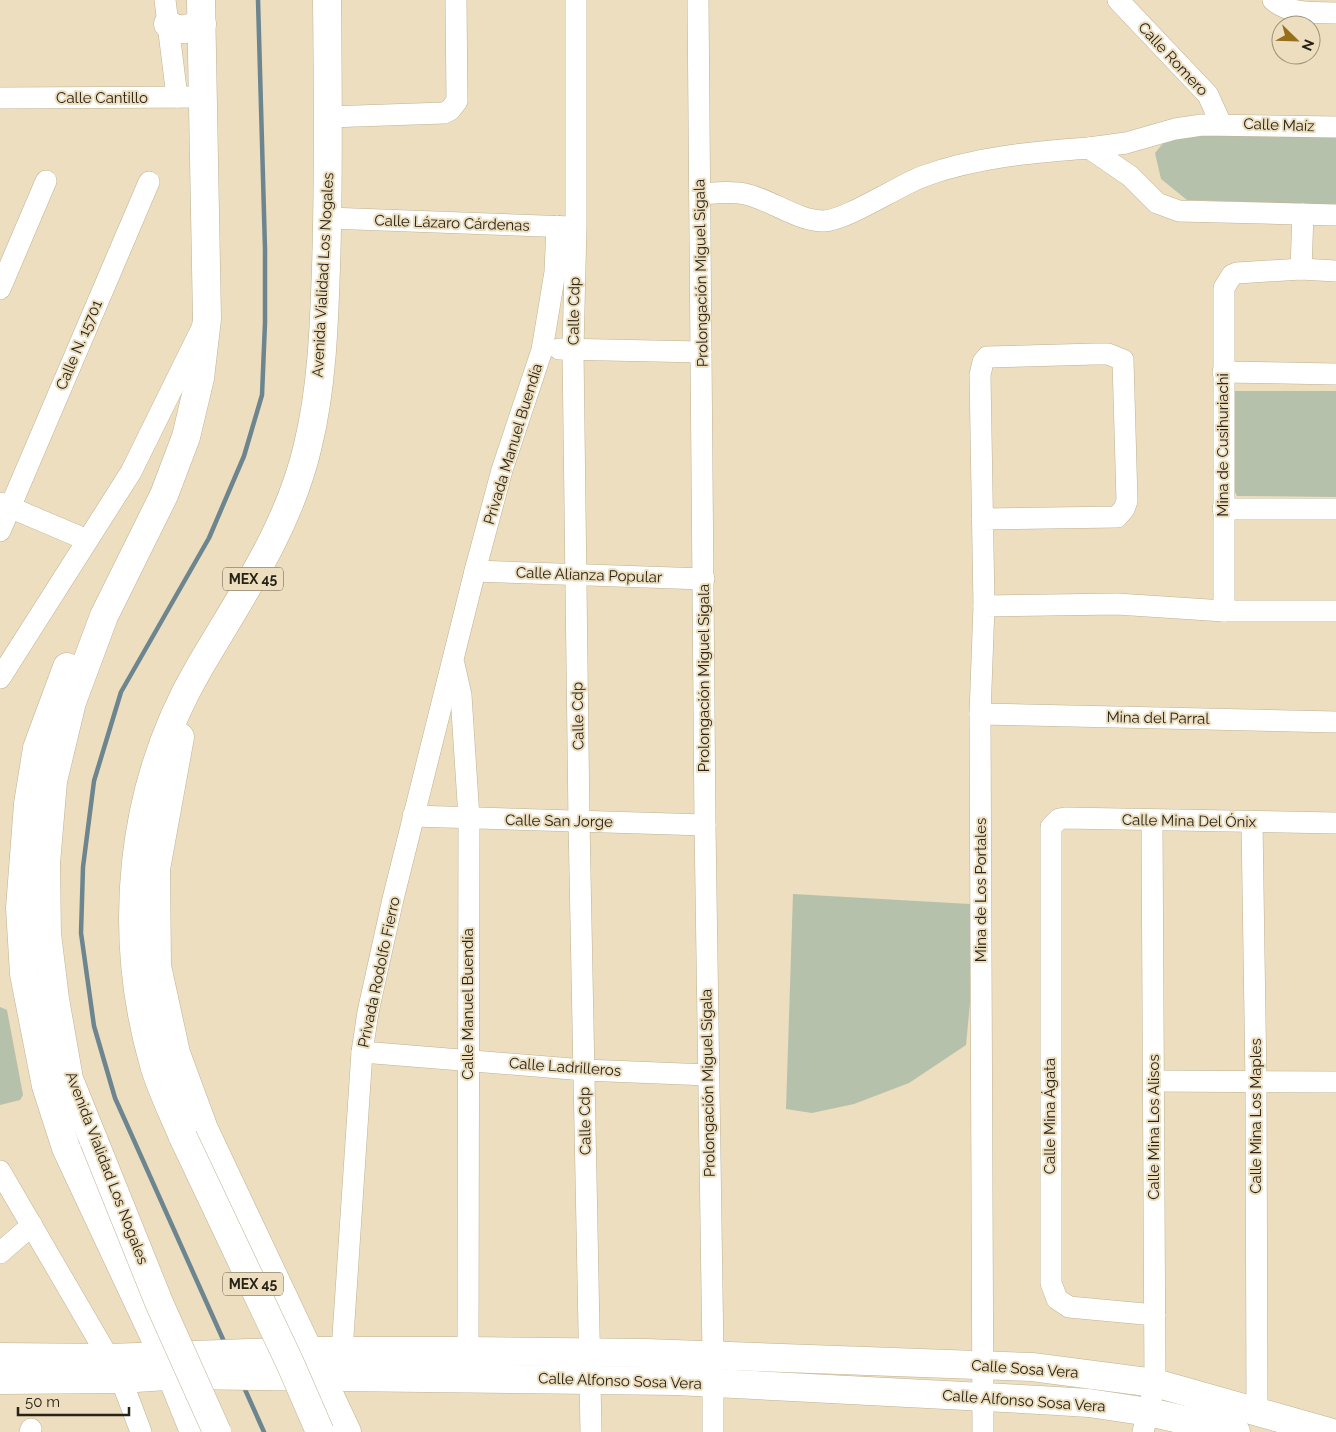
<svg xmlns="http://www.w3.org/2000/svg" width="1336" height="1432" font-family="Raleway,sans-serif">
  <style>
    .green { fill: #b6c1ac }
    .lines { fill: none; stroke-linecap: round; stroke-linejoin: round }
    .stream { stroke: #6c858f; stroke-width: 4.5 }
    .minor-casing { stroke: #bfb293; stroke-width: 22 }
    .major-casing { stroke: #bfb293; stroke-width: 29 }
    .highway-casing { stroke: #bfb293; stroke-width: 29 }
    .minor { stroke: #fff; stroke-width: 21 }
    .major { stroke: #fff; stroke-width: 28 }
    .highway { stroke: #fff; stroke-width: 28 }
    .highway-bridge-casing { stroke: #bfb293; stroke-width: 29; stroke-linecap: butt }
    .highway-bridge { stroke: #fff; stroke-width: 28 }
    .labels { text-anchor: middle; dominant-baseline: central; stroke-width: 4; stroke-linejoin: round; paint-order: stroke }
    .shield { fill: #ecdebe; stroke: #635b49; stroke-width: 1 }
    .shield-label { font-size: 14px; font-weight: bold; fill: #282317 }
    .street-label { font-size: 15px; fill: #282317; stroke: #ecdebe }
  </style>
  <rect width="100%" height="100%" fill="#ecdebe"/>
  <g class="green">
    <path d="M1336,131V205L1187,200L1161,179L1155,153L1169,136Z"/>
    <path d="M1234,391H1336V497L1237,496L1231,484Z"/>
    <path d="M793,894L970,904L972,982L966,1045L909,1083L854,1104L812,1113L786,1109Z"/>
    <path d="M0,1007L7,1010L23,1095L20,1100L0,1105Z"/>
  </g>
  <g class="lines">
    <g class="stream">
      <path d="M226,1346L115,1098L94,1026L81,933L83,867L94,781L121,692L209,538L244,456L262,395L265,323V249L258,0"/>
      <path d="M243,1385L264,1432"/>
    </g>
    <g class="minor-casing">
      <g id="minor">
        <path d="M165,0L177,97"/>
        <path d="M576,0V227L573,349L579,821L591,1432"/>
        <path d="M698,0L705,825L713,1356V1432"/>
        <path d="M1118,0L1208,95L1221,124"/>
        <path d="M1273,0C1290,15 1314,12 1336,13"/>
        <path d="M0,98L204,97"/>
        <path d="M328,117L444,113L450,110L457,101L456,0"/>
        <path d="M1089,148L1126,143L1175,129L1202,125L1336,127"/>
        <path d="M700,194C715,193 731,191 745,194C772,200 797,221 824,221C847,220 899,185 924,176C976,157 1034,152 1089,148L1130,176L1157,203L1179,211L1336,215"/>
        <path d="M328,218L571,227"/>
        <path d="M1301,269L1303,214"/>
        <path d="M0,289L46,181"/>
        <path d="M559,349L701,352"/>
        <path d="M1223,372L1336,374"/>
        <path d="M0,503L87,540"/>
        <path d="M1223,509H1336"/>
        <path d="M982,519L1117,517L1124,509L1127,501L1123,360L1108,354H1095L987,357L983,362L980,375L984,606"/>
        <path d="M0,531L149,182"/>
        <path d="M475,571L704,579"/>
        <path d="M1224,611V288L1232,275L1237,273L1301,269L1336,271"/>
        <path d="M454,664L461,695L469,818L468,1351"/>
        <path d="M0,678L131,472L202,328"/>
        <path d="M980,714L1336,722"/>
        <path d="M413,816L705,825"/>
        <path d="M1252,822L1256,1083L1257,1410"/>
        <path d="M362,1052L584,1070L708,1075"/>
        <path d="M1154,1081L1336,1082"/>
        <path d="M0,1171L121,1379L141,1432"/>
        <path d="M0,1253L32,1225"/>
        <path d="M1155,1315L1069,1307L1057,1299L1051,1283V827L1059,819L1065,818L1336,823"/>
        <path d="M342,1351L362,1052L368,1012L393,899L475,571L502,470L542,350L555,272L557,226"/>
        <path d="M30,1432L31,1429"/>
        <path d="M983,1432L980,714L984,606L1117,604L1224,611H1336"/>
        <path d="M1143,1432L1155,1383L1152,821"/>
      </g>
    </g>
    <g class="major-casing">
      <g id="major">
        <path d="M0,1357L109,1358L308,1351H468L646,1353L1032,1367L1155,1383L1329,1432"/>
        <path d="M0,1380L121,1379L181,1375L676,1381L1040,1400L1089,1403L1149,1412L1236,1432"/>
      </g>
    </g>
    <g class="highway-casing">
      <g id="highway">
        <path d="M168,24C179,33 189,29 202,24"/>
        <path d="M67,667L37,748L28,804L20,908L24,974L46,1086L66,1148L163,1355L194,1432"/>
        <path d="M180,737L156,869L157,966L176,1053L204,1129L347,1432"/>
        <path d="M183,1137C173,1113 161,1089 154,1065C116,933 129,788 199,668C241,596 289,528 308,445C322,387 324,327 326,268C329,178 328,89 327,0"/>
        <path d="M94,1141L69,1079L55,999L47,934L46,863L53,781L72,702L104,616L164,495L186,437L200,378L207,319L201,0"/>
      </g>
    </g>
    <use href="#minor" class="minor"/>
    <use href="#major" class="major"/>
    <use href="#highway" class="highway"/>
    <g class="highway-bridge-casing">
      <g id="highway-bridge">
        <path d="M183,1137L290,1363L320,1432"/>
        <path d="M94,1141L160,1305L217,1432"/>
      </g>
    </g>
    <use href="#highway-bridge" class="highway-bridge"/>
  </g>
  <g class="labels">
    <g class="shield">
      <rect x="223" y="567.5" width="60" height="23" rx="4"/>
      <rect x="223" y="1272.5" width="60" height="23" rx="4"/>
    </g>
    <g class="shield-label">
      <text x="253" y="579">MEX 45</text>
      <text x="253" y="1284">MEX 45</text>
    </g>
    <g class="street-label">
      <text transform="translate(1173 59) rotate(47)">Calle Romero</text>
      <text x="102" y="98">Calle Cantillo</text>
      <text transform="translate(1279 125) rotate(2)">Calle Maíz</text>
      <text transform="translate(452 223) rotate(2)">Calle Lázaro Cárdenas</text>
      <text transform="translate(701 273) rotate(-91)">Prolongación Miguel Sigala</text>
      <text transform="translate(323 275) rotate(-87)">Avenida Vialidad Los Nogales</text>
      <text transform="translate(574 311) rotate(-89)">Calle Cdp</text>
      <text transform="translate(79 345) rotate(-67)">Calle N. 15701</text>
      <text transform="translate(513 444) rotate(-73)">Privada Manuel Buendía</text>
      <text transform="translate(1223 445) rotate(-90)">Mina de Cusihuriachi</text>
      <text transform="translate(589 575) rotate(2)">Calle Alianza Popular</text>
      <text transform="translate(704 678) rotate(-90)">Prolongación Miguel Sigala</text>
      <text transform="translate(578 716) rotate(-91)">Calle Cdp</text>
      <text transform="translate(1158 718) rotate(1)">Mina del Parral</text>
      <text transform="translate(559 821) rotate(1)">Calle San Jorge</text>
      <text transform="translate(1189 821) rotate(1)">Calle Mina Del Ónix</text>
      <text transform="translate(981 890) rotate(-90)">Mina de Los Portales</text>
      <text transform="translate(379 972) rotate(-78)">Privada Rodolfo Fierro</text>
      <text transform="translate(468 1004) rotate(-90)">Calle Manuel Buendía</text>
      <text transform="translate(565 1067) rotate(4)">Calle Ladrilleros</text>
      <text transform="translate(708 1083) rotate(-91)">Prolongación Miguel Sigala</text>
      <text transform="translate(1050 1116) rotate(-90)">Calle Mina Ágata</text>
      <text transform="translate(1256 1116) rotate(-90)">Calle Mina Los Maples</text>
      <text transform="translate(585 1121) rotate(-91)">Calle Cdp</text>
      <text transform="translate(1154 1127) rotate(-90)">Calle Mina Los Alisos</text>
      <text transform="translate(107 1168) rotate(69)">Avenida Vialidad Los Nogales</text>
      <text transform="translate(1025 1369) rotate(4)">Calle Sosa Vera</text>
      <text transform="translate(620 1381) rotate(2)">Calle Alfonso Sosa Vera</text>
      <text transform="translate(1024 1401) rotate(4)">Calle Alfonso Sosa Vera</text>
    </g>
  </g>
  <g transform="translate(1296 40) rotate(113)"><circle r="24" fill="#ecdebe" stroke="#9e937b"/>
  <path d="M0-4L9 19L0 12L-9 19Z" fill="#976e19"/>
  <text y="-8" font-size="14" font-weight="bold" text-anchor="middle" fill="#282317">N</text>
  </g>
  <path d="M18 1407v8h111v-8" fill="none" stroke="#282317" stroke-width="2.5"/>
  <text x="25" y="1407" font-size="15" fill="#282317" stroke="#ecdebe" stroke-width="4" paint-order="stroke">50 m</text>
</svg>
